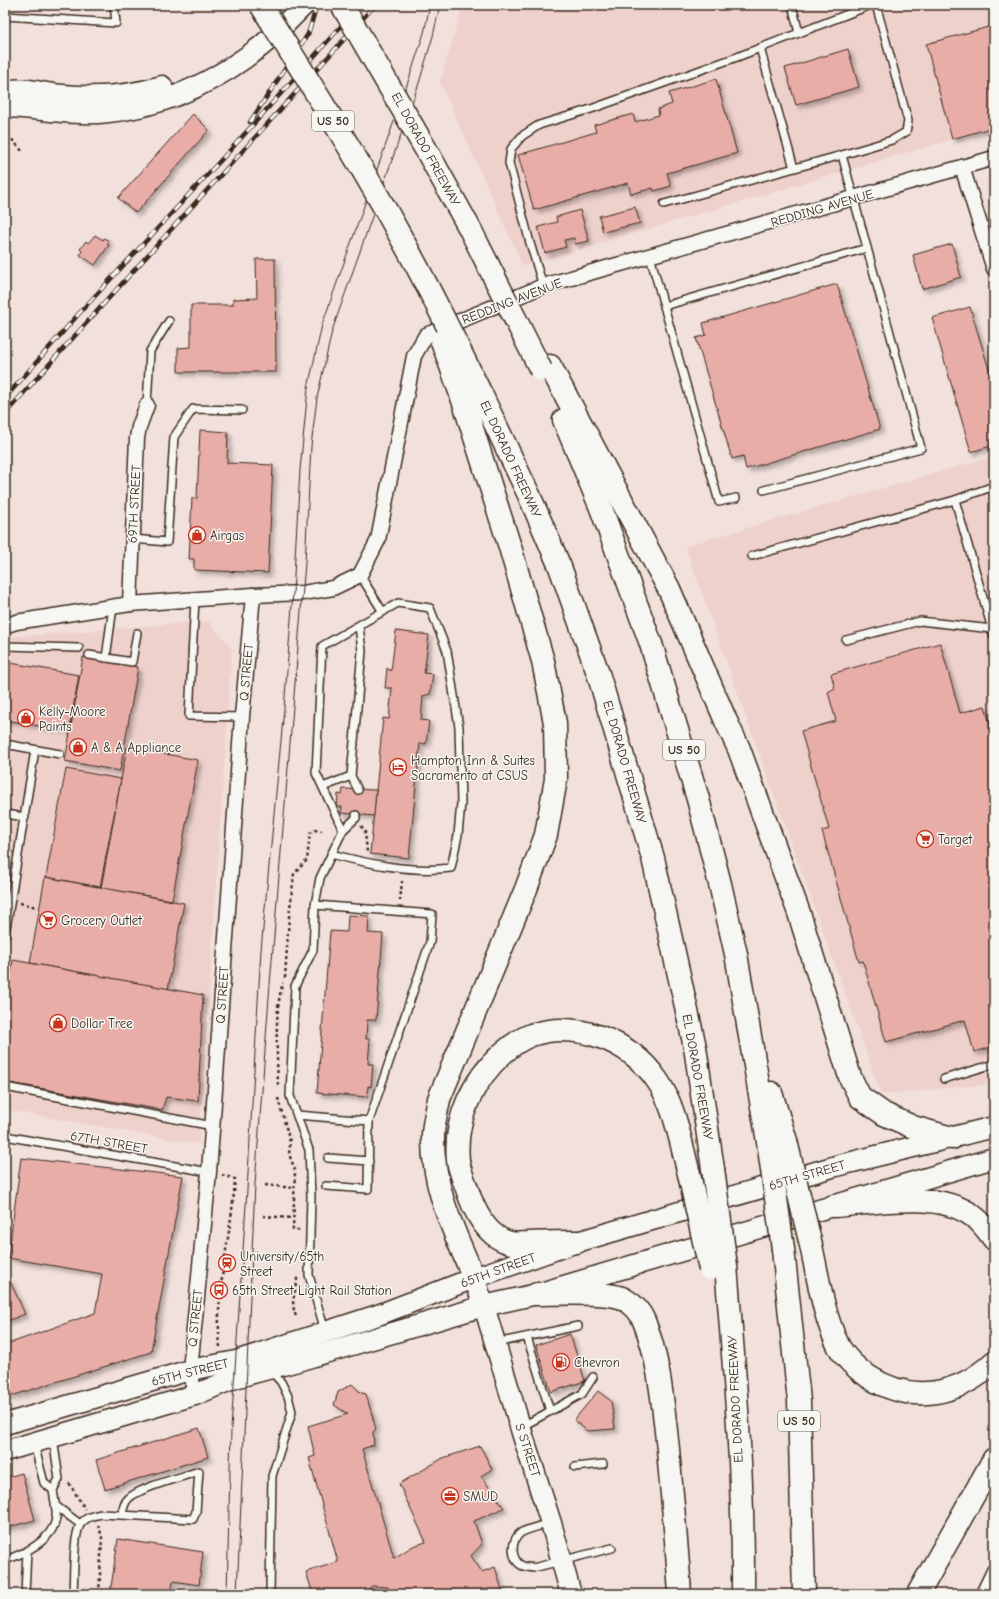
<svg xmlns="http://www.w3.org/2000/svg" width="999" height="1599" font-family="'Comic Neue',sans-serif">
  <style>
    .built { fill: #efd1cc }
    .building { fill: #e8ada7; stroke: #3b2a1e; filter: url(#shadow) }
    .lines { fill: none; stroke-linecap: round; stroke-linejoin: round }
    .lane-casing { stroke: #3b2a1e; stroke-width: 10 }
    .street-casing { stroke: #3b2a1e; stroke-width: 17 }
    .secondary-casing { stroke: #3b2a1e; stroke-width: 23 }
    .highway-casing { stroke: #3b2a1e; stroke-width: 25 }
    .path { stroke: #3b2a1e; stroke-width: 2.5; stroke-dasharray: 3 3; stroke-linecap: butt }
    .lane { stroke: #f6f6f2; stroke-width: 7 }
    .street { stroke: #f6f6f2; stroke-width: 14 }
    .secondary { stroke: #f6f6f2; stroke-width: 20 }
    .highway { stroke: #f6f6f2; stroke-width: 22 }
    .tram { stroke: #3b2a1e; stroke-width: 1 }
    .rail-casing { stroke: #3b2a1e; stroke-width: 4.5 }
    .rail { stroke: #f6f6f2; stroke-width: 3; stroke-dasharray: 9; stroke-linecap: butt }
    .highway-bridge-casing { stroke: #3b2a1e; stroke-width: 25; stroke-linecap: butt }
    .highway-bridge { stroke: #f6f6f2; stroke-width: 22 }
    .labels { text-anchor: middle; dominant-baseline: central; stroke-width: 3; stroke-linejoin: round; paint-order: stroke }
    .shield { fill: #f6f6f2; stroke: #73675e; stroke-width: 1 }
    .shield-label { font-size: 12px; font-weight: bold; fill: #3b2a1e }
    .street-label { font-size: 13px; fill: #3b2a1e; stroke: #f6f6f2 }
    .poi-label { font-size: 13px; fill: #3b2a1e; stroke: #f6f6f2; text-anchor: start }
  </style>
  <defs>
    <filter id="shadow"><feDropShadow dx="3.5" dy="3.5" stdDeviation="2" flood-color="#0004"/></filter>
  </defs>
  <rect width="100%" height="100%" fill="#f2e0dc"/>
  <filter id="ink" filterUnits="userSpaceOnUse"><feTurbulence type="fractalNoise" baseFrequency=".025" numOctaves="2"/><feDisplacementMap in="SourceGraphic" scale="8" xChannelSelector="R" yChannelSelector="G"/><feConvolveMatrix kernelMatrix="1 2 1 2 8 2 1 2 1" color-interpolation-filters="sRGB"/></filter>
  <g filter="url(#ink)">
    <g class="built">
      <path d="M463,5H994V127L523,266L440,82Z"/>
      <path d="M994,456V1084L881,1094L685,546Z"/>
      <path d="M208,621L232,648L199,1144L5,1110V639L9,637Z"/>
    </g>
    <g class="building">
      <path d="M992,26L994,33V127L952,139L926,44Z"/>
      <path d="M848,49L859,87L796,105L785,68Z"/>
      <path d="M716,79L737,153L667,173L671,186L654,191L653,188L631,194L628,183L534,210L518,155L596,132L594,125L633,114L635,122L659,115L658,109L672,104L669,93Z"/>
      <path d="M193,114L209,130L136,213L118,198Z"/>
      <path d="M635,207L640,223L603,232L599,216Z"/>
      <path d="M580,210L589,241L575,244L574,238L564,240L566,247L545,253L538,227L557,222L556,217Z"/>
      <path d="M95,235L103,240L104,238L109,241L107,244L109,245L95,265L80,255L82,251L80,249L86,241L88,243Z"/>
      <path d="M952,244L961,277L922,289L913,255Z"/>
      <path d="M256,259H275L276,372H178V348L191,347V305H233V299L257,298Z"/>
      <path d="M837,284L880,429L746,469L743,456L732,459L696,338L706,335L703,323Z"/>
      <path d="M970,307L994,386V445L971,452L932,318Z"/>
      <path d="M200,430L228,432L227,463L273,465L268,573L194,570V559H189L192,498H197Z"/>
      <path d="M396,631L429,635L424,673L433,674L430,694L423,696L421,720L429,721L426,744L420,743L409,858L370,854L383,718L389,719L392,688H385L387,668L391,671Z"/>
      <path d="M940,643L960,713L985,706L994,739V1046L974,1052L965,1020L886,1042L863,961L859,962L822,831L829,829L801,731L836,721L828,692L835,688L831,674Z"/>
      <path d="M83,657L138,667L120,771L65,761Z"/>
      <path d="M5,662L79,675L69,731L5,720Z"/>
      <path d="M127,747L198,760L172,900L101,888Z"/>
      <path d="M66,769L121,779L100,887L46,877Z"/>
      <path d="M343,789L376,790L374,816L341,813L342,807H337L338,794L342,795Z"/>
      <path d="M45,877L184,903L168,989L30,963Z"/>
      <path d="M348,915L369,916L368,933L383,934L376,1020H367L366,1039H370L368,1064H373L371,1087L368,1086L367,1097L317,1093L330,931L347,932Z"/>
      <path d="M13,960L203,995L198,1101L166,1097L162,1110L5,1082V1007Z"/>
      <path d="M21,1158L183,1176L151,1352L5,1398V1345L95,1313L102,1274L8,1258Z"/>
      <path d="M9,1279L25,1314L5,1322V1280Z"/>
      <path d="M570,1334L585,1381L551,1392L536,1345Z"/>
      <path d="M352,1384L361,1393L366,1394L376,1429L373,1432L374,1445L362,1449L394,1558L413,1546L426,1542L399,1484L443,1458L480,1446L492,1469L481,1476L504,1508L474,1521L482,1544L471,1556L482,1572L495,1567L503,1593L388,1594V1587L372,1586L362,1594H313L306,1572L338,1562L309,1458L315,1456L308,1426L348,1414L334,1405L338,1392Z"/>
      <path d="M598,1391L611,1401L615,1429L587,1431L574,1420Z"/>
      <path d="M199,1428L208,1457L105,1489L96,1460Z"/>
      <path d="M22,1473L35,1520L5,1528V1478Z"/>
      <path d="M118,1539L203,1552L199,1585L173,1581L171,1594H110Z"/>
    </g>
    <g class="lines">
      <g class="lane-casing">
        <g id="lane">
          <path d="M792,5L799,33"/>
          <path d="M5,16L116,23L114,5"/>
          <path d="M760,48L794,168"/>
          <path d="M842,155L892,140L906,132L908,121L876,5"/>
          <path d="M664,204L842,155L921,448L764,490"/>
          <path d="M650,256L719,502L736,498"/>
          <path d="M543,286L530,243L509,163L511,149L522,136L539,125L591,109L737,57L871,5"/>
          <path d="M664,306L867,248"/>
          <path d="M147,405L150,351L169,321"/>
          <path d="M955,500L994,636"/>
          <path d="M133,539L167,542L174,437L193,409L242,410"/>
          <path d="M752,556L955,500L994,486"/>
          <path d="M360,575L383,612"/>
          <path d="M195,599L189,716L242,717"/>
          <path d="M846,640L920,621L992,629"/>
          <path d="M5,646L79,648"/>
          <path d="M89,655L132,662L137,633"/>
          <path d="M106,658L113,607"/>
          <path d="M5,744L60,754"/>
          <path d="M351,776L358,790"/>
          <path d="M323,787L351,776L362,651L359,626"/>
          <path d="M5,814L25,817"/>
          <path d="M343,830L356,818V815"/>
          <path d="M315,905L432,914L430,942L369,1121L368,1189L326,1186"/>
          <path d="M5,935L35,750"/>
          <path d="M944,1079L994,1064"/>
          <path d="M5,1087L213,1126"/>
          <path d="M297,1115L369,1121"/>
          <path d="M5,1136L209,1172"/>
          <path d="M328,1158L369,1161"/>
          <path d="M325,1331L309,1275L311,1196L309,1150L290,1096L295,986L313,950L315,905L320,878L343,830L316,773L322,646L398,603L430,608L447,651L459,727L461,803L458,835L451,868C412,873 369,864 331,854"/>
          <path d="M527,1337L550,1411"/>
          <path d="M496,1343L578,1326"/>
          <path d="M270,1370L281,1382L288,1396L292,1412L272,1476L270,1594"/>
          <path d="M521,1427L582,1394L593,1377"/>
          <path d="M34,1444L44,1483L53,1490"/>
          <path d="M575,1467L603,1464"/>
          <path d="M56,1506L80,1524"/>
          <path d="M549,1523C541,1526 530,1528 522,1532C510,1539 510,1561 523,1566C526,1567 530,1567 533,1568L612,1548"/>
          <path d="M5,1560C24,1554 53,1540 56,1518C57,1509 54,1499 53,1490L59,1479L53,1438"/>
          <path d="M25,1594L27,1551"/>
          <path d="M73,1594C74,1578 73,1537 80,1525C84,1518 94,1515 102,1514L193,1519L196,1512L199,1471C183,1477 140,1487 129,1498C124,1502 123,1509 122,1515"/>
        </g>
      </g>
      <g class="street-casing">
        <g id="street">
          <path d="M962,167L994,269"/>
          <path d="M130,604L137,438L139,427L147,405"/>
          <path d="M5,626L16,622L130,604L253,595L303,593L333,588L360,575L378,540L414,356L426,335L543,286L994,158"/>
          <path d="M195,1395L190,1370L209,1172L242,717L253,595"/>
          <path d="M983,1594L994,1571"/>
        </g>
      </g>
      <g class="secondary-casing">
        <g id="secondary">
          <path d="M5,91C24,86 44,94 63,95C96,98 130,96 162,86"/>
          <path d="M5,105L11,107C42,109 78,116 108,112C159,107 204,87 245,58C253,52 261,47 267,41C280,30 292,17 304,5"/>
          <path d="M474,1278L484,1306L523,1436L551,1523L571,1594"/>
          <path d="M5,1424L190,1370L236,1361L378,1315L474,1278L577,1242L836,1166L994,1127"/>
          <path d="M5,1451L195,1395L235,1378L294,1362L484,1306L537,1294L994,1158"/>
        </g>
      </g>
      <g class="highway-casing">
        <g id="highway">
          <path d="M550,366L669,589L726,721L739,749L799,913L850,1077L860,1097L884,1114L913,1127L952,1138"/>
          <path d="M481,394L529,495L560,567L598,673L653,858L695,1047L713,1169"/>
          <path d="M463,400L510,547L543,661L555,723L556,779L546,835L526,889L439,1099C437,1111 433,1124 433,1136C432,1188 454,1231 474,1278"/>
          <path d="M564,420L601,508L651,644L698,799L720,884L736,954L769,1148"/>
          <path d="M771,1093L786,1141"/>
          <path d="M834,1206C876,1203 937,1190 973,1216C981,1221 988,1231 994,1239"/>
          <path d="M810,1241C818,1275 823,1316 839,1347C846,1359 857,1369 869,1377C911,1404 958,1396 994,1362"/>
          <path d="M577,1242C561,1242 545,1242 529,1243C523,1243 516,1244 511,1243C488,1238 476,1214 469,1195C466,1184 459,1171 458,1160C454,1119 473,1080 503,1053C511,1046 521,1039 531,1035C577,1020 630,1041 657,1080C675,1105 681,1144 689,1174"/>
          <path d="M783,1249L799,1401L804,1594"/>
          <path d="M726,1266C735,1375 744,1484 743,1594"/>
          <path d="M537,1294C555,1294 610,1291 624,1299C633,1304 640,1311 644,1321C660,1361 663,1406 668,1449C672,1497 677,1545 680,1594"/>
          <path d="M918,1594L994,1459"/>
        </g>
      </g>
      <g class="path">
        <path d="M8,135L23,152"/>
        <path d="M361,826L365,832L367,852"/>
        <path d="M400,901L402,881"/>
        <path d="M20,903L37,907"/>
        <path d="M285,978L289,917L294,874L307,860L310,833L316,830L322,831"/>
        <path d="M278,1085C277,1056 274,1009 283,983"/>
        <path d="M278,1098L290,1142L289,1154L295,1170L293,1230H298V1231"/>
        <path d="M265,1185L294,1188"/>
        <path d="M263,1216L293,1218"/>
        <path d="M296,1316C289,1299 297,1293 297,1276"/>
        <path d="M220,1347C214,1291 232,1234 235,1179L222,1175"/>
        <path d="M69,1483L85,1509"/>
        <path d="M98,1525L102,1536L99,1594"/>
      </g>
      <use href="#lane" class="lane"/>
      <use href="#street" class="street"/>
      <use href="#secondary" class="secondary"/>
      <use href="#highway" class="highway"/>
      <g class="tram">
        <path d="M227,1594L231,1429L247,1190L261,950L284,709L293,593L300,470L308,388L322,325L409,79L424,33L430,5"/>
        <path d="M237,1594L255,1184L270,984L305,563L311,446L317,398L332,331L419,83L433,36L440,5"/>
      </g>
      <g class="rail-casing">
        <g id="rail">
          <path d="M250,122L308,34L317,5"/>
          <path d="M5,398L83,309L233,147L360,5"/>
          <path d="M5,414C127,276 252,142 375,5"/>
        </g>
      </g>
      <use href="#rail" class="rail"/>
      <g class="highway-bridge-casing">
        <g id="highway-bridge">
          <path d="M261,5C310,83 359,160 403,241C431,291 456,343 481,394"/>
          <path d="M342,5L428,153L470,229L541,370"/>
          <path d="M442,341L463,400"/>
          <path d="M786,1141L810,1241"/>
          <path d="M769,1148L783,1249"/>
          <path d="M713,1169L726,1266"/>
          <path d="M689,1174L710,1269"/>
        </g>
      </g>
      <use href="#highway-bridge" class="highway-bridge"/>
    </g>
  </g>
  <defs>
    <g id="shop-ring" transform="scale(0.9)"><circle r="9.5" fill="#f6f6f2" stroke="#c8321e" stroke-width="1.5"/><path d="M-5-2.5h2.3a2.7 3.5 0 0 1 5.4 0H5L5.5 6h-11ZM-1.5-2.5h3a1.5 2.3 0 0 0-3 0Z" fill="#c8321e"/></g>
    <g id="hotel-ring" transform="scale(0.9)"><circle r="9.5" fill="#f6f6f2" stroke="#c8321e" stroke-width="1.5"/><path d="M-6-4.5h1.5V1H6V5H4.5V3h-9V5H-6ZM-4 0a1.8 1.8 0 1 1 3.6 0ZM.5 0V-2.5h3Q6-2.5 6 0Z" fill="#c8321e"/></g>
    <g id="supermarket-ring" transform="scale(0.9)"><circle r="9.5" fill="#f6f6f2" stroke="#c8321e" stroke-width="1.5"/><path d="M-6-5.5h2.5l.6 2H6L4.5 2H-2.5L-4.4-4H-6ZM-1.5 3.2a1.3 1.3 0 1 0 .1 0ZM3 3.2a1.3 1.3 0 1 0 .1 0Z" fill="#c8321e"/></g>
    <g id="station-ring" transform="scale(0.9)"><circle r="9.5" fill="#f6f6f2" stroke="#c8321e" stroke-width="1.5"/><path d="M-3-6H3Q5-6 5-4V2Q5 4 3 4L4.5 6H3L1.5 4h-3L-3 6H-4.5L-3 4Q-5 4-5 2V-4Q-5-6-3-6ZM-3.5-4v3h7v-3ZM-3.5 1v1.5H-2V1ZM2 1v1.5H3.5V1Z" fill="#c8321e"/></g>
    <g id="bus-ring" transform="scale(0.9)"><circle r="9.5" fill="#f6f6f2" stroke="#c8321e" stroke-width="1.5"/><path d="M-5-6H5V4H4V6H2V4H-2V6H-4V4H-5ZM-3.5-4V0h7V-4ZM-3.5 1.2v1.5H-2V1.2ZM2 1.2v1.5H3.5V1.2Z" fill="#c8321e"/></g>
    <g id="fuel-ring" transform="scale(0.9)"><circle r="9.5" fill="#f6f6f2" stroke="#c8321e" stroke-width="1.5"/><path d="M-5.5-6h7V0h2V4h1.3V-2.5L3-4.5l.8-.8L6-3V5H2.5V1h-1V6h-7ZM-4.2-4.7v3.2H.2V-4.7Z" fill="#c8321e"/></g>
    <g id="office-ring" transform="scale(0.9)"><circle r="9.5" fill="#f6f6f2" stroke="#c8321e" stroke-width="1.5"/><path d="M-6-3h4V-5.5h4V-3h4V5H-6ZM-1-4.5V-3h2v-1.5ZM-6 0V1H6V0Z" fill="#c8321e"/></g>
  </defs>
  <g fill-rule="evenodd">
    <use href="#shop-ring" x="197" y="535"/>
    <use href="#shop-ring" x="26" y="718"/>
    <use href="#shop-ring" x="78" y="747"/>
    <use href="#hotel-ring" x="398" y="767"/>
    <use href="#supermarket-ring" x="925" y="839"/>
    <use href="#supermarket-ring" x="48" y="920"/>
    <use href="#shop-ring" x="58" y="1023"/>
    <use href="#station-ring" x="227" y="1263"/>
    <use href="#bus-ring" x="219" y="1290"/>
    <use href="#fuel-ring" x="561" y="1362"/>
    <use href="#office-ring" x="450" y="1496"/>
  </g>
  <g class="labels">
    <g class="shield">
      <rect x="312" y="111" width="42" height="20" rx="3"/>
      <rect x="663" y="740" width="42" height="20" rx="3"/>
      <rect x="778" y="1411" width="42" height="20" rx="3"/>
    </g>
    <g class="shield-label">
      <text x="333" y="121">US 50</text>
      <text x="684" y="750">US 50</text>
      <text x="799" y="1421">US 50</text>
    </g>
    <g class="street-label">
      <text transform="translate(426 149) rotate(61)">EL DORADO FREEWAY</text>
      <text transform="translate(822 208) rotate(-16)">REDDING AVENUE</text>
      <text transform="translate(512 301) rotate(-21)">REDDING AVENUE</text>
      <text transform="translate(511 459) rotate(65)">EL DORADO FREEWAY</text>
      <text transform="translate(134 504) rotate(-87)">69TH STREET</text>
      <text transform="translate(246 672) rotate(-85)">Q STREET</text>
      <text transform="translate(625 762) rotate(74)">EL DORADO FREEWAY</text>
      <text transform="translate(222 995) rotate(-86)">Q STREET</text>
      <text transform="translate(698 1077) rotate(80)">EL DORADO FREEWAY</text>
      <text transform="translate(109 1142) rotate(10)">67TH STREET</text>
      <text transform="translate(807 1175) rotate(-16)">65TH STREET</text>
      <text transform="translate(498 1270) rotate(-20)">65TH STREET</text>
      <text transform="translate(195 1318) rotate(-84)">Q STREET</text>
      <text transform="translate(190 1372) rotate(-14)">65TH STREET</text>
      <text transform="translate(735 1399) rotate(-93)">EL DORADO FREEWAY</text>
      <text transform="translate(528 1450) rotate(72)">S STREET</text>
    </g>
    <g class="poi-label">
      <text x="210" y="535">Airgas</text>
      <text x="39" y="711">Kelly-Moore<tspan x="39" dy="15">Paints</tspan></text>
      <text x="91" y="747">A &amp; A Appliance</text>
      <text x="411" y="760">Hampton Inn &amp; Suites<tspan x="411" dy="15">Sacramento at CSUS</tspan></text>
      <text x="938" y="839">Target</text>
      <text x="61" y="920">Grocery Outlet</text>
      <text x="71" y="1023">Dollar Tree</text>
      <text x="240" y="1256">University/65th<tspan x="240" dy="15">Street</tspan></text>
      <text x="232" y="1290">65th Street Light Rail Station</text>
      <text x="574" y="1362">Chevron</text>
      <text x="463" y="1496">SMUD</text>
    </g>
  </g>
  <rect width="999" height="1599" fill="none" stroke="#f6f6f2" stroke-width="20"/>
  <rect x="10" y="10" width="979" height="1579" fill="none" stroke="#3b2a1e" stroke-width="1.5" filter="url(#ink)"/>
</svg>
